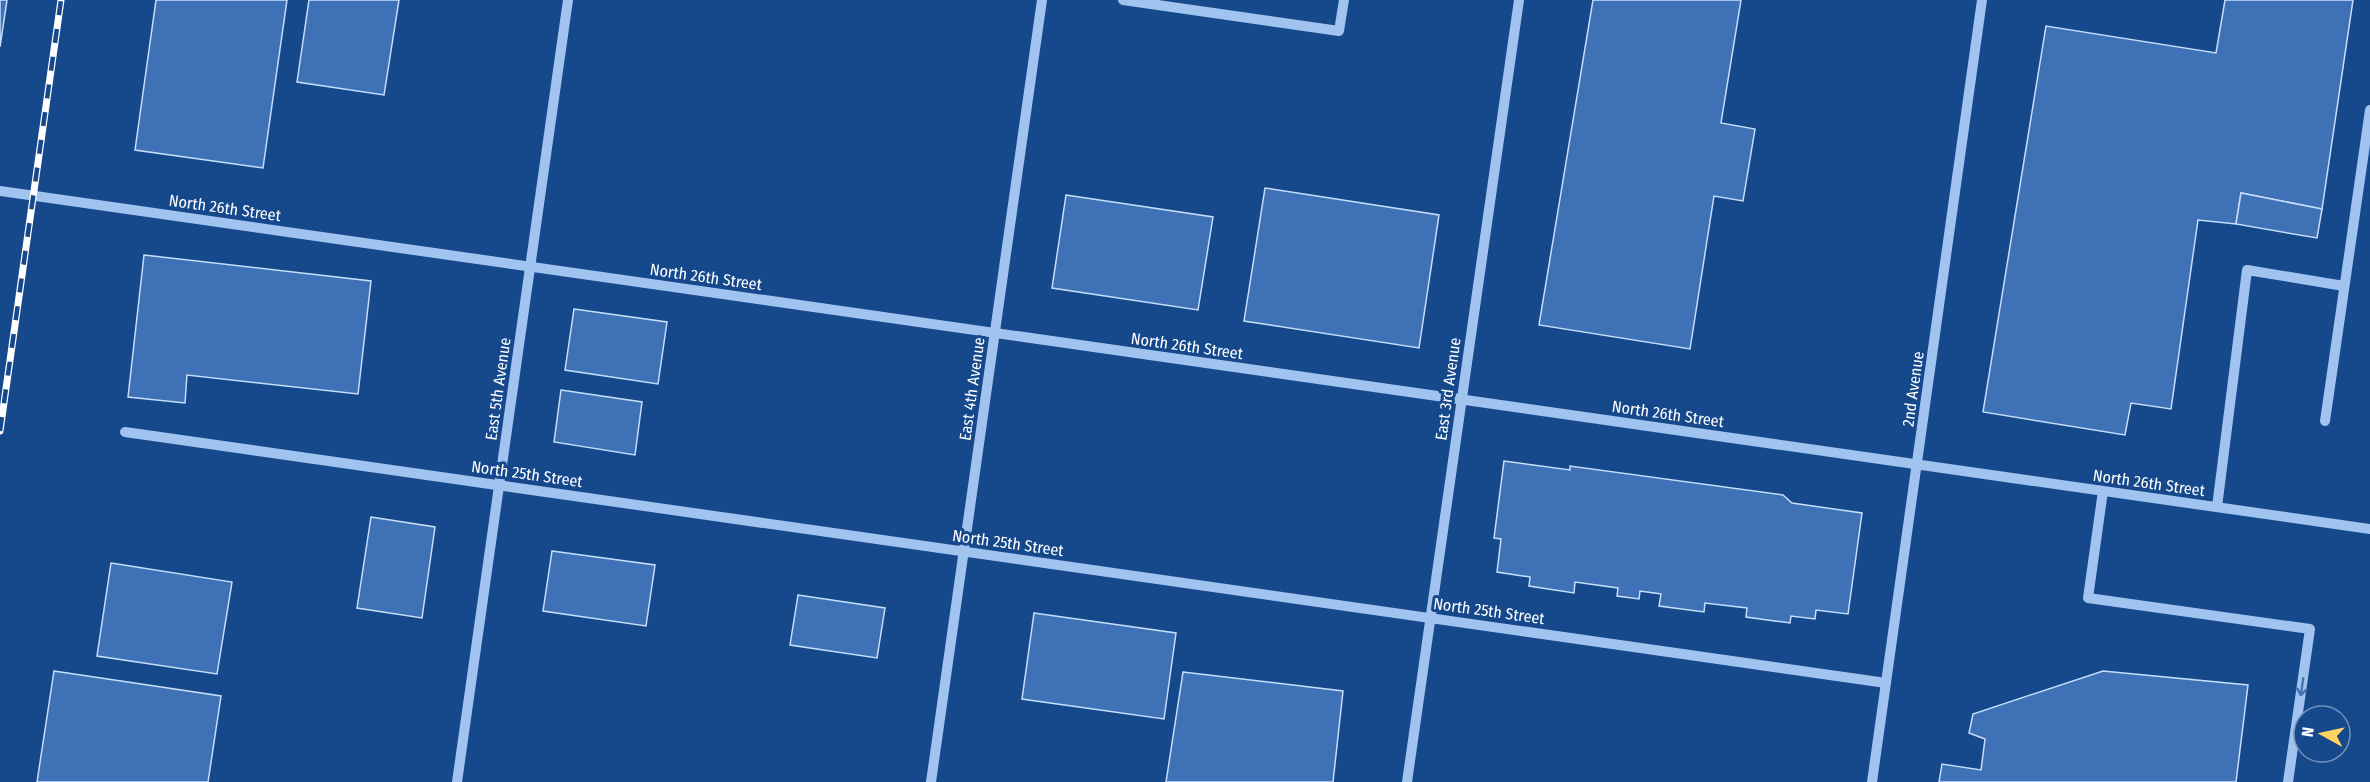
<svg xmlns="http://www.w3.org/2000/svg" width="2370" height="782" font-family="'Fira Sans Condensed',sans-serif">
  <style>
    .building { fill: #3e71b5; stroke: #c6ddfb; stroke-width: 1.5 }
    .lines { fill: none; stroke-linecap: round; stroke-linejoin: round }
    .minor { stroke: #a0c3ef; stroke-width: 10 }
    .rail-casing { stroke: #fff; stroke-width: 7 }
    .rail { stroke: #16488c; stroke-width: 4.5; stroke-dasharray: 14; stroke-linecap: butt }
    .oneway { stroke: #4673af }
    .labels { text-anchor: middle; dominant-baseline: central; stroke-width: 6; stroke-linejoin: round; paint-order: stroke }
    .street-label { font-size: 16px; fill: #fff; stroke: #16488c }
  </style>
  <rect width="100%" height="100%" fill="#16488c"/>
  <g class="building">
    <path d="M0,0H7L0,47Z"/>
    <path d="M156,0H287L263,168L135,150Z"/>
    <path d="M309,0H399L384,95L297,82Z"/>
    <path d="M1593,0H1741L1721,123L1755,129L1743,201L1714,196L1690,349L1539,325Z"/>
    <path d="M2225,0H2353L2322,209L2241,193L2236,224L2198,220L2171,409L2131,403L2125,435L1983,412L2046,26L2216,53Z"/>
    <path d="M1265,188L1439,215L1419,348L1244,321Z"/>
    <path d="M2241,193L2322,209L2317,238L2236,224Z"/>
    <path d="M1066,195L1213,217L1198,310L1052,288Z"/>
    <path d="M144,255L371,281L358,394L187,375L185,403L128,397Z"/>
    <path d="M574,309L667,322L658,384L565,370Z"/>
    <path d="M561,390L642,402L635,455L554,442Z"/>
    <path d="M1504,461L1570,470V466L1783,495L1792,503L1862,513L1848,614L1816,610L1815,619L1791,616L1790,623L1746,617L1747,608L1705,603L1704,612L1659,606L1661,594L1640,591L1639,599L1617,596L1618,588L1575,582L1574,593L1529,586L1530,577L1497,572L1501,539L1494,538Z"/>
    <path d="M371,517L435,527L422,618L357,608Z"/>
    <path d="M552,551L655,565L646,626L543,611Z"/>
    <path d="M111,563L232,582L217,674L97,656Z"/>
    <path d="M798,595L885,608L877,658L790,645Z"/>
    <path d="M1034,613L1176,633L1164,719L1022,699Z"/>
    <path d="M54,671L221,696L208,782H37Z"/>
    <path d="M2103,671L2248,685L2236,782H1939L1942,764L1981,770L1985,739L1969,733L1973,714Z"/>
    <path d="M1183,672L1343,691L1333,782H1166Z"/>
  </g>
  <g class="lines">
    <g class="minor">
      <path d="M1123,0L1339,31L1344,0"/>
      <path d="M0,191L2370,529"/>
      <path d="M2325,421L2370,110"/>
      <path d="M125,432L1886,683"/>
      <path d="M2103,491L2088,598L2310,629L2288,782"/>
      <path d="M2217,507L2247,270L2344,286"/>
      <path d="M457,782L568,0"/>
      <path d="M931,782L1042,0"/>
      <path d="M1407,782L1519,0"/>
      <path d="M1872,782L1982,0"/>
    </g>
    <g class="rail-casing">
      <path id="rail" d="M0,431L61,0"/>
    </g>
    <use href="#rail" class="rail"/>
  </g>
  <defs><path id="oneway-shaft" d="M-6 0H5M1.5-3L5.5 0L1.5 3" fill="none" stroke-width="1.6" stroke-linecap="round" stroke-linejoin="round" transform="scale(1.5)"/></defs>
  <use class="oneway" href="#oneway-shaft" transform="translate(2302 687) rotate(98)"/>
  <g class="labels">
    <g class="street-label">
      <text transform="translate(225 208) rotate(8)">North 26th Street</text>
      <text transform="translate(706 277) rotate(8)">North 26th Street</text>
      <text transform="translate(1187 346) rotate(8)">North 26th Street</text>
      <text transform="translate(498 389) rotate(-82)">East 5th Avenue</text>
      <text transform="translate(972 389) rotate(-82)">East 4th Avenue</text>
      <text transform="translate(1448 389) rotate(-82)">East 3rd Avenue</text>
      <text transform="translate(1913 389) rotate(-82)">2nd Avenue</text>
      <text transform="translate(1668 414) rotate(8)">North 26th Street</text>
      <text transform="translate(527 474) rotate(8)">North 25th Street</text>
      <text transform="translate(2149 483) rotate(8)">North 26th Street</text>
      <text transform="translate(1008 543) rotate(8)">North 25th Street</text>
      <text transform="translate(1489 611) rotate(8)">North 25th Street</text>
    </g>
  </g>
  <g transform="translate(2322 734) rotate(278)"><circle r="28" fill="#16488c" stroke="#7391ba" stroke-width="1.5"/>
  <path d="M0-4.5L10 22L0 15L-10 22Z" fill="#ffd35e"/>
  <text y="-9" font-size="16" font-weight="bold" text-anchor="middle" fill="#ffffff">N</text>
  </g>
</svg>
